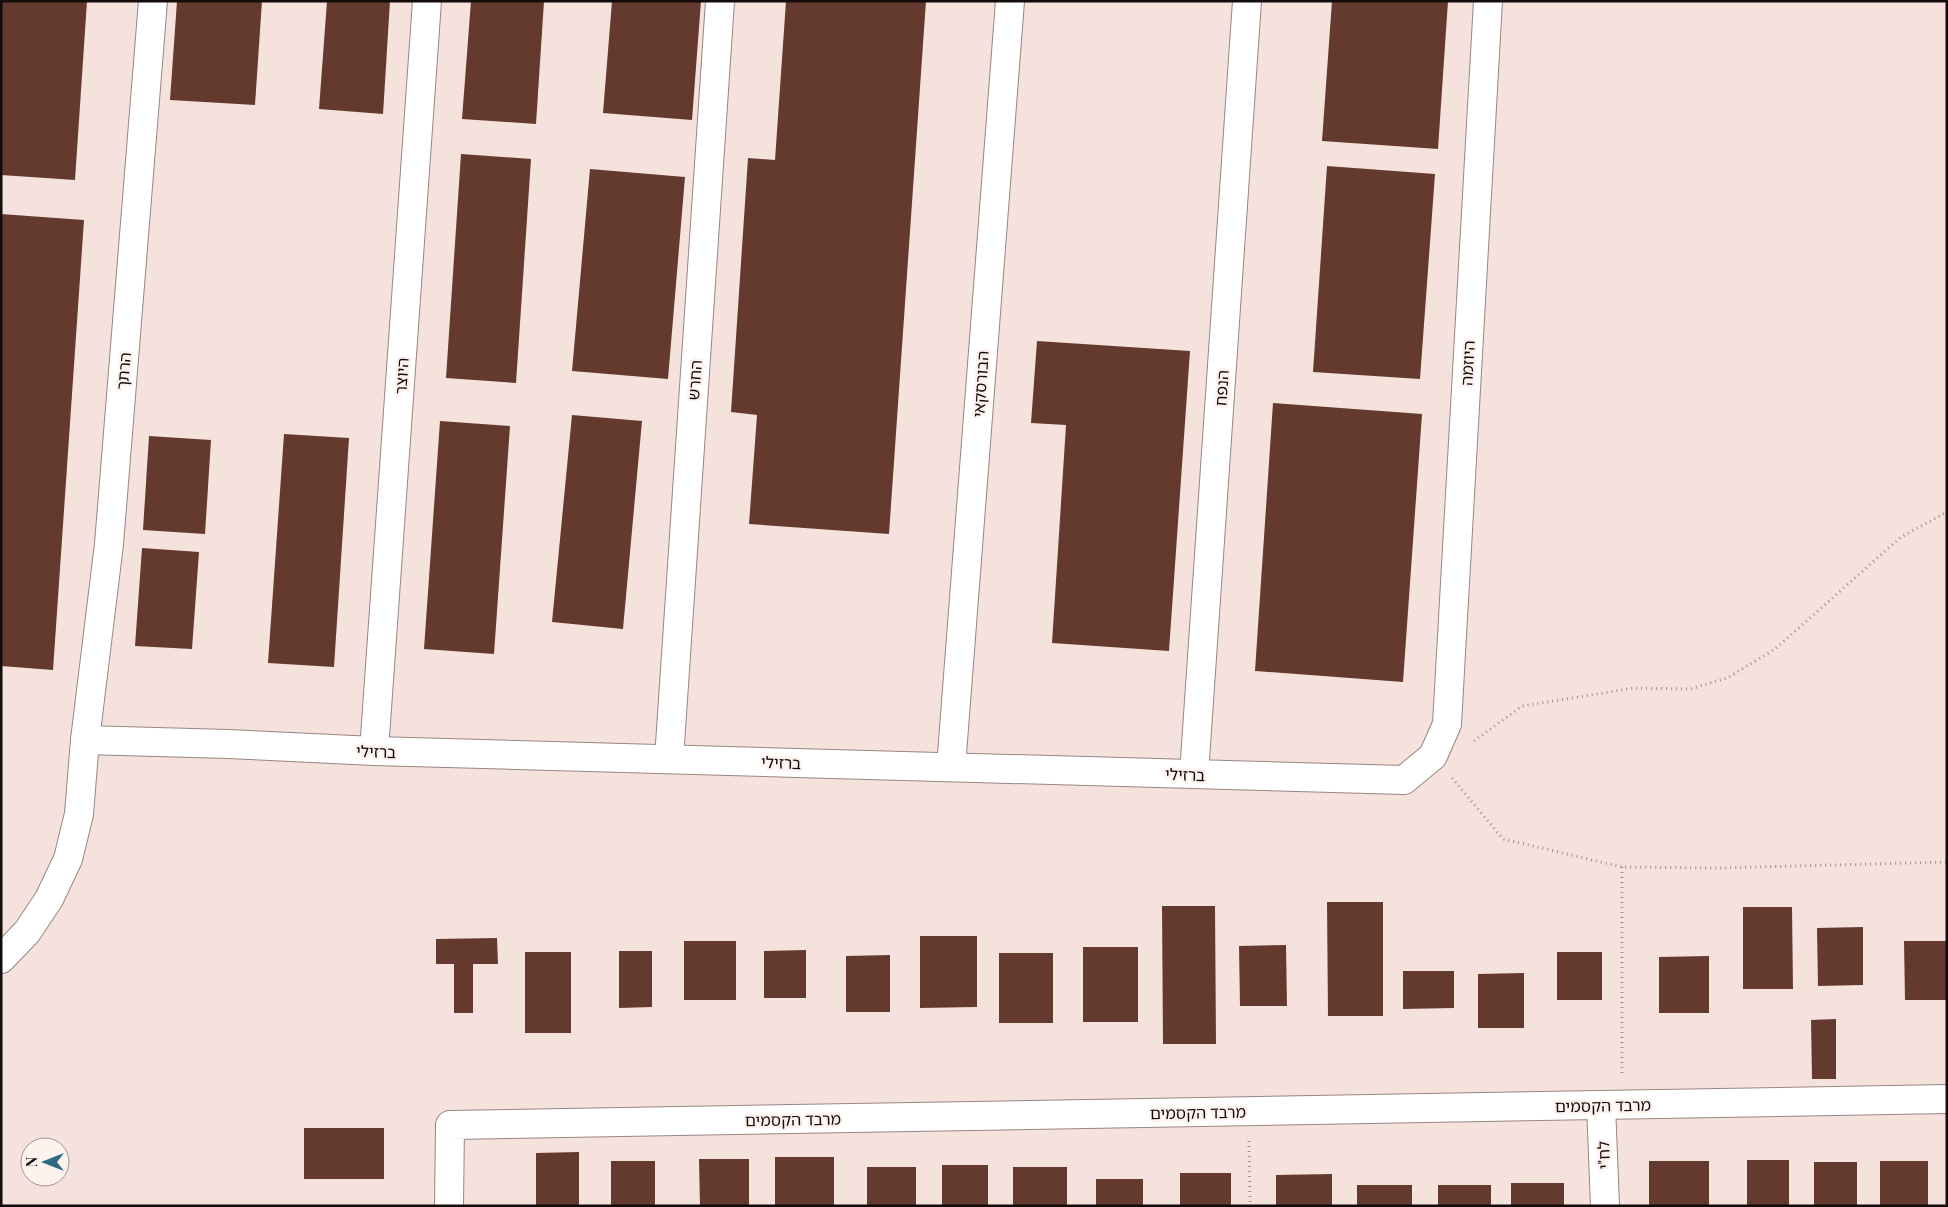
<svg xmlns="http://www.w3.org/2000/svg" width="1948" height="1207" font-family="'Playfair Display','Noto Sans Hebrew',serif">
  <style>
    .building { fill: #653a2e }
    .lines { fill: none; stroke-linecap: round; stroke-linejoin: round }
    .minor-casing { stroke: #978681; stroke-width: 30 }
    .secondary-casing { stroke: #978681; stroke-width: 30 }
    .path { stroke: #9e8f8c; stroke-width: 3; stroke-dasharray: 1 4; stroke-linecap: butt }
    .minor { stroke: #fff; stroke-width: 28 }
    .secondary { stroke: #fff; stroke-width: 28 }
    .labels { text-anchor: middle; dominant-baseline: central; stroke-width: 5; stroke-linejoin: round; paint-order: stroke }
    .street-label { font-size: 16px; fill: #130c0b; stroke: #fdf2ee }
  </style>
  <rect width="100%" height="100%" fill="#f6e2dd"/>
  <g class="building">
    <path d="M1,1H87L75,180L1,175Z"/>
    <path d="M177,1H262L255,105L170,100Z"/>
    <path d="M327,1H390L383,114L319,109Z"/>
    <path d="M471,1H544L536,124L462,119Z"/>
    <path d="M612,1H701L692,120L603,113Z"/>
    <path d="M786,1H926L889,534L749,524L757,415L731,412L748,158L775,160Z"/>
    <path d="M1332,1H1448L1438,149L1322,141Z"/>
    <path d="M461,154L531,159L516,383L446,378Z"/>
    <path d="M1327,166L1435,174L1420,379L1313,372Z"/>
    <path d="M590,169L685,177L668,379L572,371Z"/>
    <path d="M1,214L84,220L53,670L1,666Z"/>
    <path d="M1037,341L1190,351L1169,651L1052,643L1066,425L1031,423Z"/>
    <path d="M1273,403L1422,414L1403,682L1255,671Z"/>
    <path d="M572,415L642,421L623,629L552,622Z"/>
    <path d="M440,421L510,426L494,654L424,649Z"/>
    <path d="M284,434L349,438L334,667L268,663Z"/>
    <path d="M149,436L211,440L205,534L143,530Z"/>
    <path d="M142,548L199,552L192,649L135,646Z"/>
    <path d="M1327,902H1383V1016H1328Z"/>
    <path d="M1162,906H1215L1216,1044H1163Z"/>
    <path d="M1743,907H1792L1793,989H1743Z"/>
    <path d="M1863,927V985L1818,986L1817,928Z"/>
    <path d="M920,936H977V1007L920,1008Z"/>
    <path d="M497,938L498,964H473V1013H454V964H436V939Z"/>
    <rect x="684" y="941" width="52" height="59"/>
    <path d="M1904,941H1947V1000H1905Z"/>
    <path d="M1286,945L1287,1006H1240L1239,946Z"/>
    <rect x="1083" y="947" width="55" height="75"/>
    <path d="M806,950V998H764V951Z"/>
    <path d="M619,951H652V1007L619,1008Z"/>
    <rect x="525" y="952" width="46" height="81"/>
    <rect x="1557" y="952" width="45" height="48"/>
    <rect x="999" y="953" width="54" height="70"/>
    <path d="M890,955V1012H846V956Z"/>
    <path d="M1709,956V1013H1659V957Z"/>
    <path d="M1403,971H1454V1008L1403,1009Z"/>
    <path d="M1524,973V1028H1478V974Z"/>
    <path d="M1836,1019V1079H1812L1811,1020Z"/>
    <rect x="304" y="1128" width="80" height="51"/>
    <path d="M579,1152V1205H536V1153Z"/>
    <rect x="775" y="1157" width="59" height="49"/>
    <path d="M699,1159H749V1206H700Z"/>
    <rect x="1747" y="1160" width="42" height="46"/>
    <rect x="611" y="1161" width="44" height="45"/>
    <rect x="1649" y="1161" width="60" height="45"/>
    <rect x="1880" y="1161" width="48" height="45"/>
    <rect x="1814" y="1162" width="43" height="44"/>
    <rect x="942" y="1165" width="46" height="41"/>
    <rect x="867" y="1167" width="49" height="39"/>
    <rect x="1013" y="1167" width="54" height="39"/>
    <rect x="1180" y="1173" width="51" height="33"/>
    <path d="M1332,1174V1206H1276V1175Z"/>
    <rect x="1096" y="1179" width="47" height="27"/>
    <rect x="1511" y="1183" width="53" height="23"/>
    <rect x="1357" y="1185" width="55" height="21"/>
    <rect x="1438" y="1185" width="53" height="21"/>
  </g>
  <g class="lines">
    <g class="minor-casing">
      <g id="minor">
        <path d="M85,740L228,744L374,751L1404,780L1433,756L1447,724L1488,1"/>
        <path d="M374,751L427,1"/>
        <path d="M669,759L720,1"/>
        <path d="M951,767L1010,1"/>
        <path d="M1194,774L1247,1"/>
        <path d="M1601,1105L1605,1206"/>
        <path d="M449,1206L450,1125L1947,1099"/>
      </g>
    </g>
    <g class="secondary-casing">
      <path id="secondary" d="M1,959L27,932L49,899L68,859L79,814L85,740L109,544L153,1"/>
    </g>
    <g class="path">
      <path d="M1474,741L1522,706L1634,688L1690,689L1727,678L1775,649L1901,537L1947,512"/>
      <path d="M1452,778L1503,839L1622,867L1720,868L1947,862"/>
      <path d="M1622,867V1076"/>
      <path d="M1249,1141L1250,1206"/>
    </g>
    <use href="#minor" class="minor"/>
    <use href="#secondary" class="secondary"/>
  </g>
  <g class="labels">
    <g class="street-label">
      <text transform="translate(1467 363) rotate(-87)">היוזמה</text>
      <text transform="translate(123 371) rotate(-85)">הרתך</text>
      <text transform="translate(401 376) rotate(-86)">היוצר</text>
      <text transform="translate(694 380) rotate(-86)">החרש</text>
      <text transform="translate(980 384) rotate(-86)">הבורסקאי</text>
      <text transform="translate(1221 388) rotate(-86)">הנפח</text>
      <text transform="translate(376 751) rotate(2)">ברזילי</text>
      <text transform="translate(781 762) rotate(2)">ברזילי</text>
      <text transform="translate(1185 774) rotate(2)">ברזילי</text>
      <text transform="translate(1603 1105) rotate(-1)">מרבד הקסמים</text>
      <text transform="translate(1198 1112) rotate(-1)">מרבד הקסמים</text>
      <text transform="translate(793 1119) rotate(-1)">מרבד הקסמים</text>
      <text transform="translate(1603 1155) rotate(-92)">לח"י</text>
    </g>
  </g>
  <rect width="1948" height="1207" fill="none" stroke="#130c0b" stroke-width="5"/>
  <g transform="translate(45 1162) rotate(270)"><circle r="24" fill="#fdf2ee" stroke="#9f9693"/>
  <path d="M0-4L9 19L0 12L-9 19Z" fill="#2f6982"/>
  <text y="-8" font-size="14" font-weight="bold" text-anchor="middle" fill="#130c0b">N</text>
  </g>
</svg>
